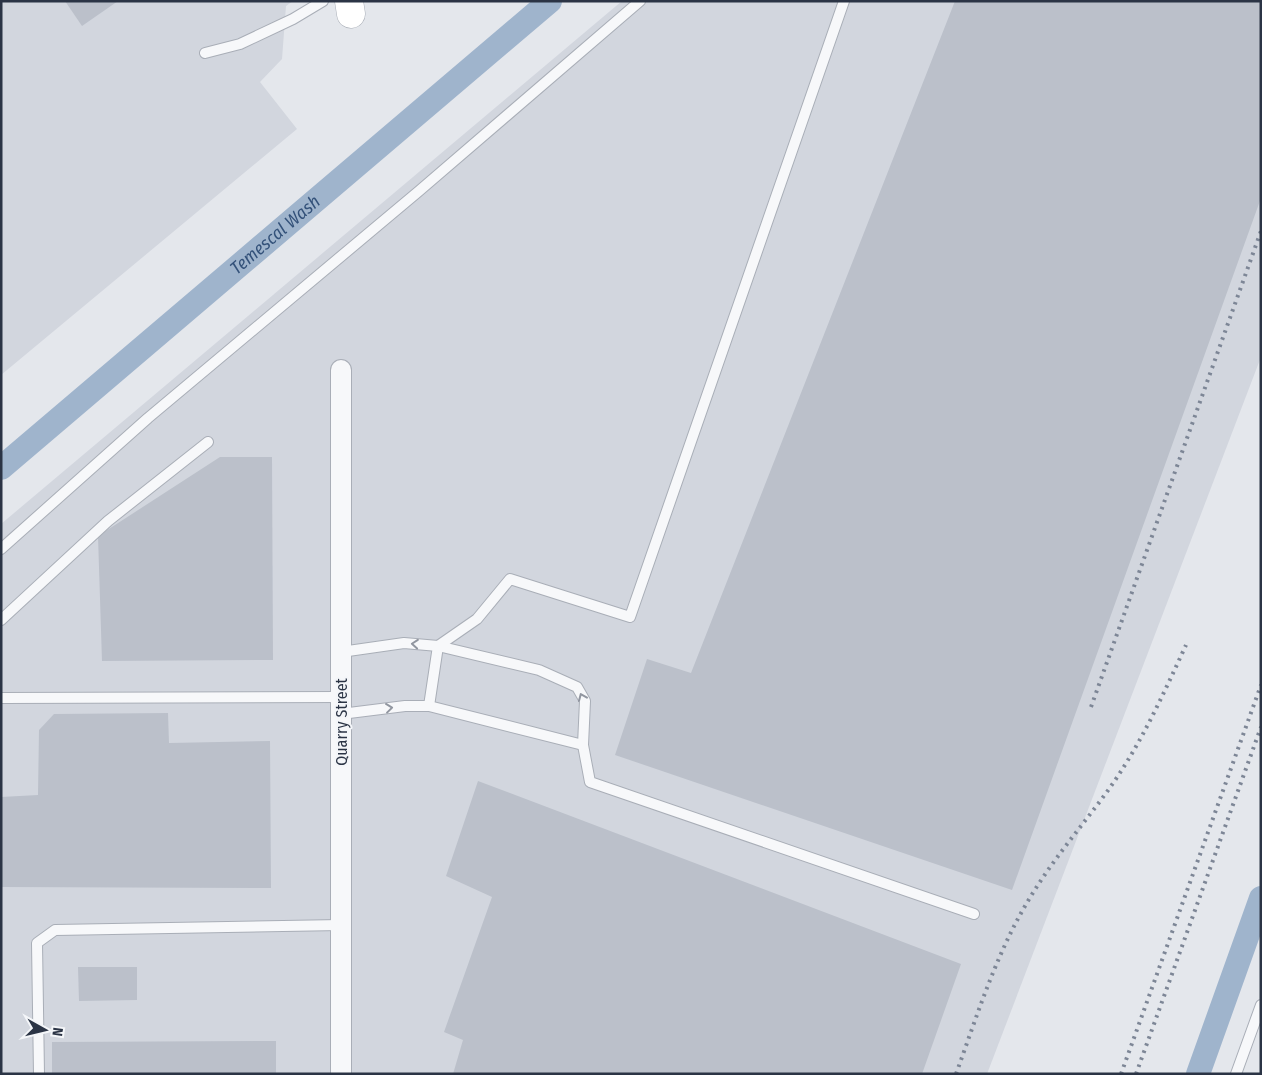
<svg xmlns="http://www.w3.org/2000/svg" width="1262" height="1075" font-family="'Fira Sans Condensed',sans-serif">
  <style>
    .built { fill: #d2d6de }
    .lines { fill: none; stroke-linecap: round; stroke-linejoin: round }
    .canal { stroke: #9fb4cc; stroke-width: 24 }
    .building { fill: #bbc0ca }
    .lane-casing { stroke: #a9aeb7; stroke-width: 12 }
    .street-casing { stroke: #a9aeb7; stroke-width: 22 }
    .secondary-casing { stroke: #a9aeb7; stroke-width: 29 }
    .lane { stroke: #f7f8fa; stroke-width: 10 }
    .street { stroke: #f7f8fa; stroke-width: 20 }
    .secondary { stroke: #fff; stroke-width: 28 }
    .rail { stroke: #7d8696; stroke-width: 4; stroke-dasharray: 2.5 5; stroke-linecap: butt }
    .oneway { stroke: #9196a0 }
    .labels { text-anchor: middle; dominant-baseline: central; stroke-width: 4; stroke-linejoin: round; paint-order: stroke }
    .street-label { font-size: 16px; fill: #2b3445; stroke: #f4f6f9 }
    .water-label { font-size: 18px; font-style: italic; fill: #34527a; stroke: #f4f6f9 }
  </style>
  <rect width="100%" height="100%" fill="#e4e7ec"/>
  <g class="built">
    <path d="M1,1H293L286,6L282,59L260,82L297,129L1,375Z"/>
    <path d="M622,1H1261V357L987,1074H1V524Z"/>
  </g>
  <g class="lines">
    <g class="canal">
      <path id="s1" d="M1,468L550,1"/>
      <path d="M1198,1074L1261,898"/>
    </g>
  </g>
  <g class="building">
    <path d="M65,1H118L82,26Z"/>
    <path d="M955,1H1261V198L1012,890L615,755L647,659L691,673Z"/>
    <path d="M220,457H272L273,660L102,661L98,536Z"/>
    <path d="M168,713L169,743L270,741L271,888L1,887V797L38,795L39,730L54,714Z"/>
    <path d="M478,781L961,964L922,1074H453L463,1040L444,1032L492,897L446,876Z"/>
    <path d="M78,967H137V1000L79,1001Z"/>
    <path d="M276,1041V1074H52V1042Z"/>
  </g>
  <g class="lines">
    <g class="lane-casing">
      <g id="lane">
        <path d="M205,53L240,44L293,19L323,1"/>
        <path d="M1,549L148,418L419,191L640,1"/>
        <path d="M1,620L108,521L208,442"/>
        <path d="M341,652L404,643L438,646L539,670L577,687L585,701L583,745L590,782L974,914"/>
        <path d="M1,698L341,697"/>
        <path d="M429,706L438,646L477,619L510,579L630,617L844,1"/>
        <path d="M341,714L405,706H429L583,745"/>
        <path d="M39,1074L37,943L55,930L341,925"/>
        <path d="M1236,1074L1261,1005"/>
      </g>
    </g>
    <g class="street-casing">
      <path id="street" d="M341,1074V370"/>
    </g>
    <g class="secondary-casing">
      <path id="secondary" d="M349,1L351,14"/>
    </g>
    <use href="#lane" class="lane"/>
    <use href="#street" class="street"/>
    <use href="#secondary" class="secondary"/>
    <g class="rail">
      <path d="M1091,707L1261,231"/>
      <path d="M956,1074C978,1013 997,951 1031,896C1054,858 1083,825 1109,789C1141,744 1163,695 1186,645"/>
      <path d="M1121,1074L1261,685"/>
      <path d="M1136,1074L1261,727"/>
    </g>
  </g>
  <defs><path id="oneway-chevron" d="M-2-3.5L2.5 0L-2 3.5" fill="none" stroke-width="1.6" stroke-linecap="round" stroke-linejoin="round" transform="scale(1.25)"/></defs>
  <g class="oneway">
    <use href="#oneway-chevron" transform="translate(415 644) rotate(-175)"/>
    <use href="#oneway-chevron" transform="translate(582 697) rotate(-113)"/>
    <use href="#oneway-chevron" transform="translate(389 708) rotate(-7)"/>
  </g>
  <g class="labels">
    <g class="street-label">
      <text transform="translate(341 722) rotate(-90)">Quarry Street</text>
    </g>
    <g class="water-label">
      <text stroke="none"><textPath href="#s1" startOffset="360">Temescal Wash</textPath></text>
    </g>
  </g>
  <rect width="1262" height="1075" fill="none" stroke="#2b3445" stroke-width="5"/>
  <g transform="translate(45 1030) rotate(98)" stroke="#f4f6f9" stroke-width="4" paint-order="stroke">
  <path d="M0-4L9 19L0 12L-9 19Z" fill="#2b3445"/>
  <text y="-8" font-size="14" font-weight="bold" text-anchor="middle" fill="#2b3445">N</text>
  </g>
</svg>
